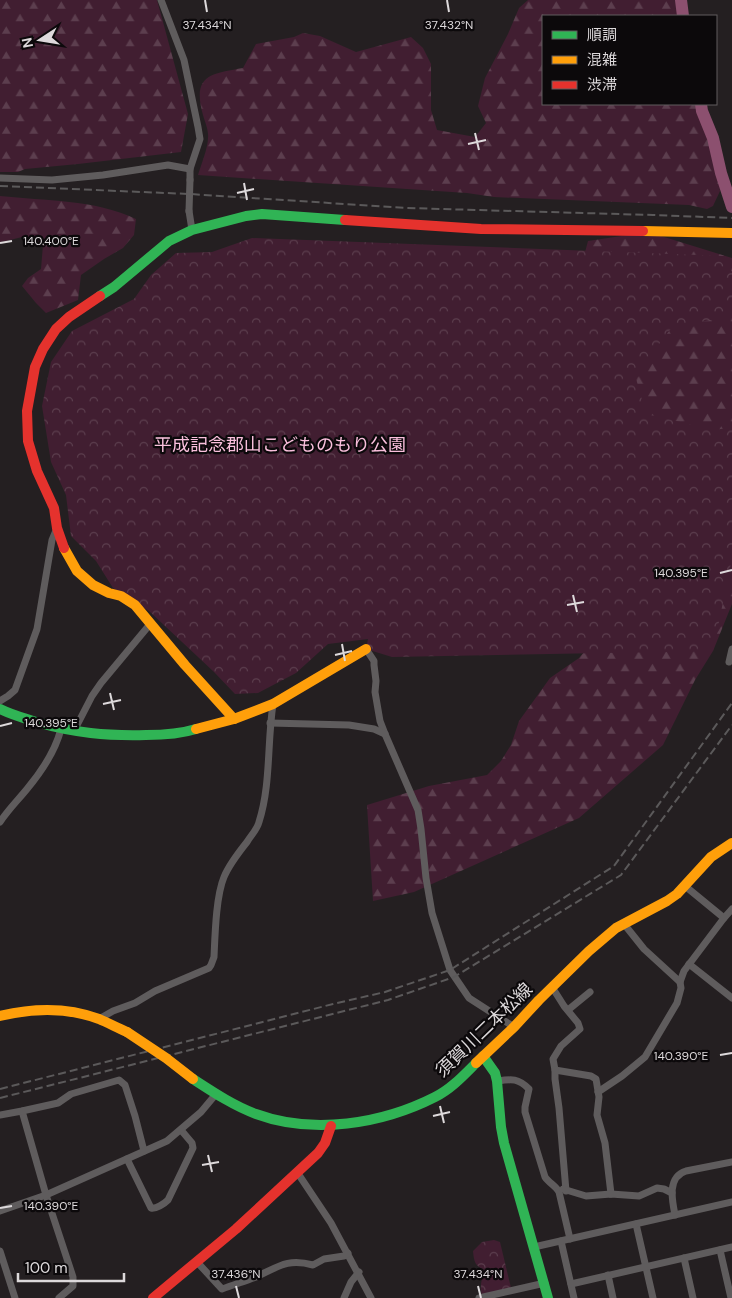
<svg xmlns="http://www.w3.org/2000/svg" width="732" height="1298" font-family="'DM Sans','Noto Sans JP',sans-serif">
  <style>
    .forest { fill: url(#forest-firs) }
    .park { fill: url(#park-crowns) }
    .lines { fill: none; stroke-linecap: round; stroke-linejoin: round }
    .river { stroke: #8c506f; stroke-width: 12 }
    .street { stroke: #5f5c5d; stroke-width: 7 }
    .fast { stroke: #30b455; stroke-width: 10 }
    .slow { stroke: #ff9f0a; stroke-width: 10 }
    .jam { stroke: #e5322d; stroke-width: 10 }
    .rail { stroke: #5b595a; stroke-width: 2; stroke-dasharray: 8 4; stroke-linecap: butt }
    .street-bridge { stroke: #5f5c5d; stroke-width: 7 }
    .slow-bridge { stroke: #ff9f0a; stroke-width: 10 }
    .ticks { fill: none; stroke: #ddd9db; stroke-width: 2 }
    .labels { text-anchor: middle; dominant-baseline: central; stroke-width: 4.5; stroke-linejoin: round; paint-order: stroke }
    .park-label { font-size: 18px; fill: #f9bfdc; stroke: #0c090b }
    .street-label { font-size: 18px; fill: #ddd9db; stroke: #0c090b }
    .ticks-label { font-size: 12px; text-anchor: middle; fill: #ddd9db; stroke: #0c090b; stroke-width: 4.5; stroke-linejoin: round; paint-order: stroke }
  </style>
  <defs>
    <pattern id="forest-firs" width="22" height="20" patternUnits="userSpaceOnUse" patternTransform="scale(1.25)"><rect width="22" height="20" fill="#411e31"/><path d="M5 1l3.5 6h-7zM16 11l3.5 6h-7z" fill="#5c3e4e"/></pattern>
    <pattern id="park-crowns" width="20" height="18" patternUnits="userSpaceOnUse" patternTransform="scale(1.25)"><rect width="20" height="18" fill="#411e31"/><path d="M2 6a3 3 0 1 1 6 0M12 15a3 3 0 1 1 6 0" fill="none" stroke="#5c3e4e"/></pattern>
  </defs>
  <rect width="100%" height="100%" fill="#241f21"/>
  <g class="forest">
    <path d="M0,0H157L188,114L181,152L78,164L25,169L18,172H0Z"/>
    <path d="M528,0H677L679,16H543V104H698L717,156L720,191L713,206L707,209L689,205L494,197L467,193L198,175C201,165 208,148 208,138C209,131 205,122 203,115C192,75 210,74 243,68L256,44L294,37L303,33L320,36L356,52L411,37L423,48L431,64V110L437,130L475,137L486,123L478,106L485,78L508,34L519,8Z"/>
    <path d="M0,196C45,201 94,199 136,219L134,235L123,248L104,259L81,275L78,300L46,313L36,303L22,286L28,278L41,269L43,245L26,236L6,241L0,242Z"/>
    <path d="M648,232L732,258V604L713,651L695,680L663,745L579,818L414,892L373,901L367,805L429,786L487,775L501,761L511,745L519,721L550,678L579,658L598,636L582,264L588,241Z"/>
  </g>
  <g class="park">
    <path d="M252,238L725,256L732,273V316L731,317L673,326L635,375L646,414L715,430L732,427V558L713,651L392,657L366,649L368,639L328,644L296,673L258,693L235,694L214,672L149,611L113,588L96,561L71,536L66,495L51,462L42,406L51,362L72,331L134,299L151,275L176,253L212,252Z"/>
    <path d="M494,1240L500,1242L511,1288L482,1295C479,1288 482,1277 485,1270C475,1266 474,1262 473,1251L482,1242Z"/>
  </g>
  <g class="lines">
    <g class="river">
      <path d="M681,0L683,16"/>
      <path d="M701,104L702,111L713,138L721,173L732,207"/>
    </g>
    <g class="street">
      <path d="M161,0L184,60L198,127L200,139L190,169V180"/>
      <path d="M0,178L52,180L103,175L168,165L190,169"/>
      <path d="M189,211L192,230"/>
      <path d="M366,649L374,661V665L376,681L375,692L380,721L385,734L418,810L421,829L426,878L432,913L450,970L469,998L514,1027"/>
      <path d="M729,662L732,649"/>
      <path d="M0,701L8,696L15,690L37,629L52,540L57,528"/>
      <path d="M270,723L349,725L374,729L385,734"/>
      <path d="M74,731L92,696L101,683L151,623"/>
      <path d="M0,822C8,810 18,800 27,789C42,771 55,752 61,729"/>
      <path d="M685,886L724,918"/>
      <path d="M624,924L644,949L680,982"/>
      <path d="M689,964L732,998"/>
      <path d="M552,987L564,1006L578,1023L580,1029L561,1046L553,1059L555,1070L591,1076L596,1079L599,1097L597,1115L605,1143L611,1194"/>
      <path d="M568,1010L590,992"/>
      <path d="M99,1019L113,1011L135,1003L155,991L209,968L211,965L214,957C215,935 216,896 224,877C229,865 239,852 247,842C251,835 257,830 259,822C271,784 267,744 273,704"/>
      <path d="M555,1070V1079L559,1108L566,1191"/>
      <path d="M497,1081C512,1079 518,1078 529,1089L525,1107V1112L545,1177C549,1183 556,1186 559,1192L570,1239"/>
      <path d="M598,1092L622,1076L645,1057L677,1003L681,988L680,982L684,971L724,918L732,909"/>
      <path d="M22,1111L46,1195L73,1277V1286L59,1298"/>
      <path d="M0,1115L22,1111L58,1103L71,1094L119,1080L125,1085L135,1116L144,1151"/>
      <path d="M127,1159L151,1208C156,1209 164,1204 168,1200L193,1148L192,1143L181,1130"/>
      <path d="M297,1172L331,1223L371,1298"/>
      <path d="M563,1189L586,1196L611,1194L639,1196L657,1188L664,1189L672,1193"/>
      <path d="M0,1211L46,1195L167,1141L201,1112L216,1094"/>
      <path d="M675,1215C672,1200 667,1177 686,1171L732,1162"/>
      <path d="M636,1224L653,1298"/>
      <path d="M561,1241L574,1298"/>
      <path d="M534,1247L732,1202"/>
      <path d="M720,1250L731,1298"/>
      <path d="M0,1251L15,1298"/>
      <path d="M684,1258L693,1298"/>
      <path d="M197,1262L222,1289C233,1285 245,1281 256,1277C278,1267 287,1258 313,1265L324,1259L344,1256L348,1253"/>
      <path d="M608,1275L613,1298"/>
      <path d="M571,1284L732,1247"/>
      <path d="M344,1298L351,1282L359,1272"/>
      <path d="M479,1298L545,1283"/>
    </g>
    <g class="fast">
      <path d="M100,296L114,287L169,241L192,230L246,216L262,214L345,220"/>
      <path d="M0,709C12,715 24,718 36,722C75,733 106,736 146,735C163,735 180,734 196,729"/>
      <path d="M483,1056L495,1073L497,1081L501,1127L504,1143L548,1298"/>
      <path d="M193,1079C213,1092 234,1106 256,1114C313,1135 382,1124 435,1097C451,1089 463,1076 476,1063"/>
    </g>
    <g class="slow">
      <path d="M643,231L732,233"/>
      <path d="M64,548L77,571L93,585L109,593L121,596L135,605L185,665L234,719"/>
      <path d="M196,729L234,719L273,704L366,649"/>
      <path d="M0,1016C33,1008 67,1007 99,1019C108,1023 118,1028 127,1032"/>
      <path d="M476,1063L514,1027L539,1000L589,951L616,928L667,901L677,894L711,857L732,843"/>
    </g>
    <g class="jam">
      <path d="M345,220L481,229L643,231"/>
      <path d="M64,548L57,528L54,508L37,471L28,441L27,411L35,367L43,349L56,329L69,317L100,296"/>
      <path d="M153,1298L236,1229L318,1153L325,1143L331,1126"/>
    </g>
    <g class="rail">
      <path d="M0,186L190,194L407,208L653,215L732,218"/>
      <path d="M0,1089L333,1004L385,992L450,970L614,866L732,703"/>
      <path d="M0,1098L388,1000L454,977L621,875L732,725"/>
    </g>
    <path class="street-bridge" d="M189,211L190,180"/>
    <path class="slow-bridge" d="M127,1032L166,1058L193,1079"/>
  </g>
  <path class="ticks" d="M205,0L207,12M447,0L449,12M475,133L479,150M468,144L486,140M244,183L247,200M237,193L254,189M0,243L12,241M720,573L732,570M573,595L577,612M567,605L584,602M342,644L345,661M335,655L352,651M110,693L114,710M103,704L121,700M0,726L12,723M720,1055L732,1053M440,1106L444,1123M433,1116L450,1112M208,1155L212,1172M202,1165L219,1162M0,1208L12,1206M236,1286L239,1298M478,1286L481,1298"/>
  <g class="labels">
    <g class="park-label">
      <text x="280" y="445">平成記念郡山こどものもり公園</text>
    </g>
    <g class="street-label">
      <text transform="translate(484 1030) rotate(-44)">須賀川二本松線</text>
    </g>
  </g>
  <g class="ticks-label">
    <text x="207" y="29">37.434°N</text>
    <text x="449" y="29">37.432°N</text>
    <text x="51" y="245">140.400°E</text>
    <text x="681" y="577">140.395°E</text>
    <text x="51" y="727">140.395°E</text>
    <text x="681" y="1060">140.390°E</text>
    <text x="51" y="1210">140.390°E</text>
    <text x="236" y="1278">37.436°N</text>
    <text x="478" y="1278">37.434°N</text>
  </g>
  <rect x="542" y="15" width="175" height="90" fill="#0c090b" stroke="#605c5e"/>
  <rect x="552" y="31" width="25" height="8" fill="#30b455" stroke="#605c5e"/>
  <text x="587" y="40" font-size="15" fill="#ddd9db">順調</text>
  <rect x="552" y="56" width="25" height="8" fill="#ff9f0a" stroke="#605c5e"/>
  <text x="587" y="65" font-size="15" fill="#ddd9db">混雑</text>
  <rect x="552" y="81" width="25" height="8" fill="#e5322d" stroke="#605c5e"/>
  <text x="587" y="90" font-size="15" fill="#ddd9db">渋滞</text>
  <g transform="translate(40 40) rotate(258)" stroke="#0c090b" stroke-width="4" paint-order="stroke">
  <path d="M0-4L9 19L0 12L-9 19Z" fill="#ddd9db"/>
  <text y="-8" font-size="14" font-weight="bold" text-anchor="middle" fill="#ddd9db">N</text>
  </g>
  <path d="M18 1273v8h106v-8" fill="none" stroke="#ddd9db" stroke-width="2.5"/>
  <text x="25" y="1273" font-size="15" fill="#ddd9db" stroke="#0c090b" stroke-width="4" paint-order="stroke">100 m</text>
</svg>
